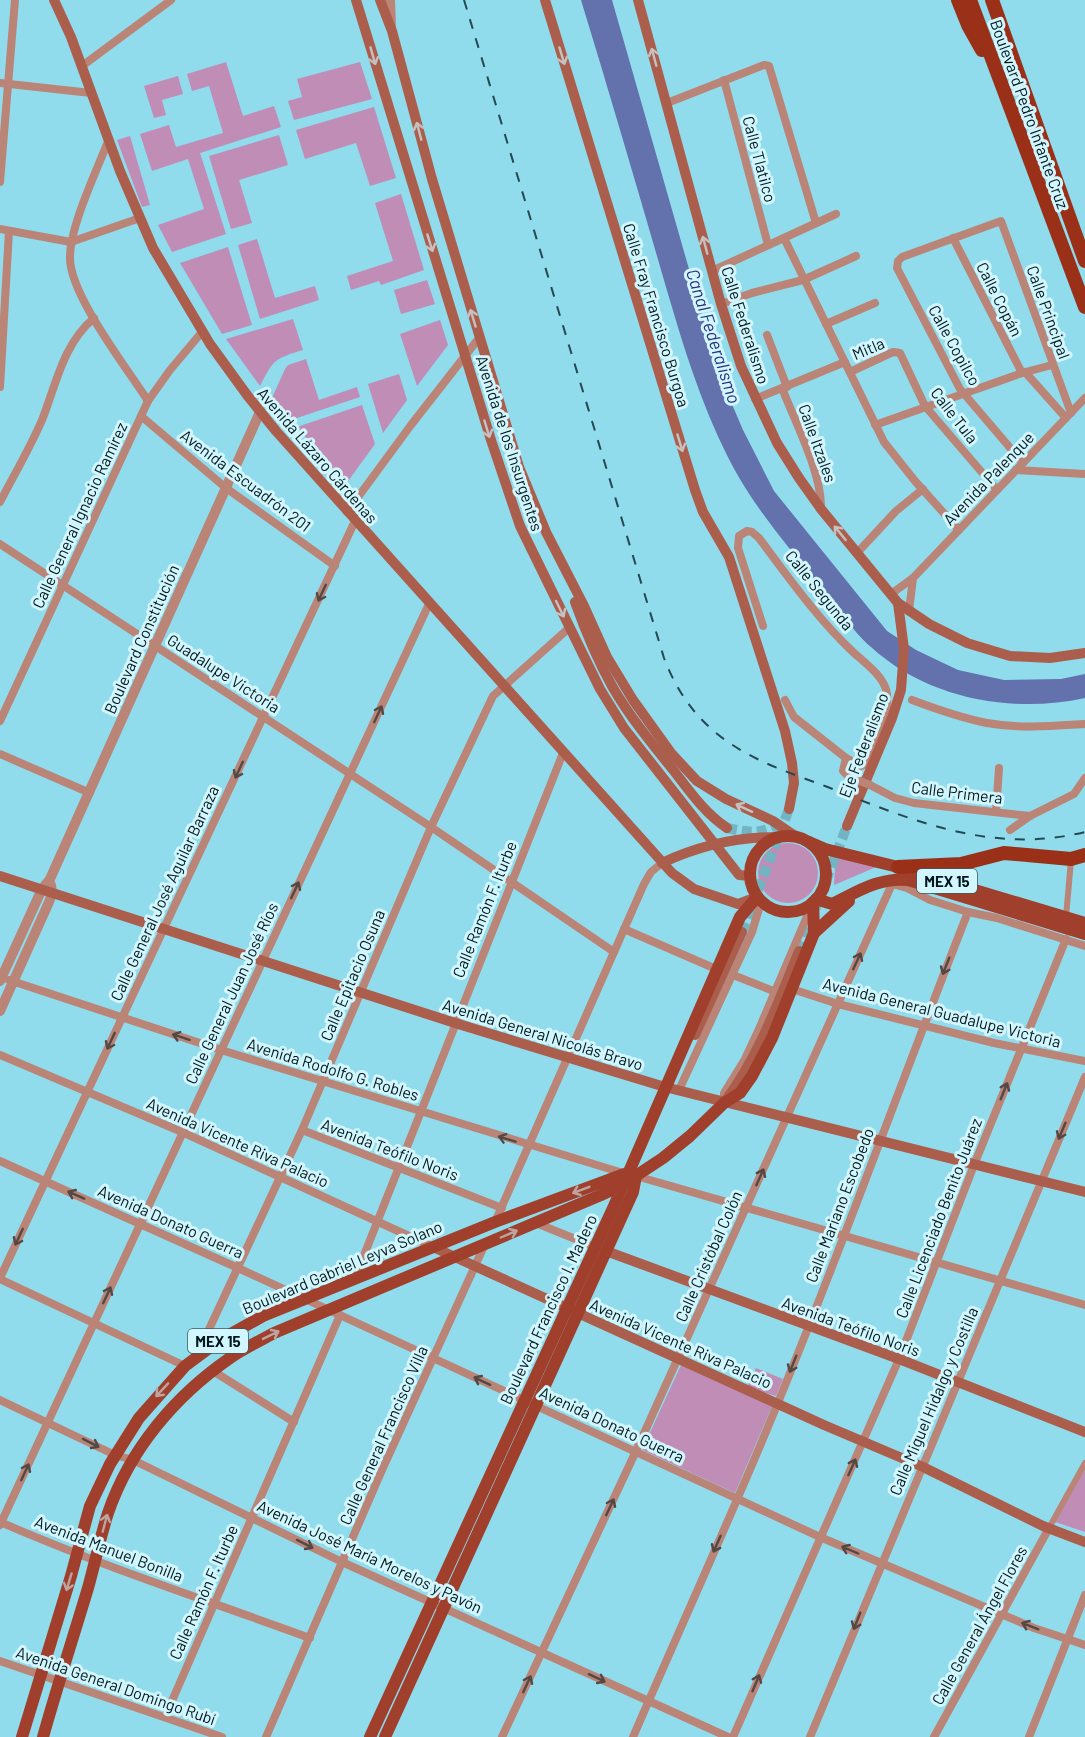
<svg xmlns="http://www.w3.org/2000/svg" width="1085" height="1737" font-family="Barlow,sans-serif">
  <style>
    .green { fill: #c08db6 }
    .water { fill: #6371ad }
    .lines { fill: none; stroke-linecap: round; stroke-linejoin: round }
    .secondary-tunnel { stroke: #73b4c2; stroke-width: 10; stroke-dasharray: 10 5; stroke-linecap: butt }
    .pedestrian { stroke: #ba8477; stroke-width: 6 }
    .minor { stroke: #ba8477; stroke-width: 8 }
    .tertiary { stroke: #ba8477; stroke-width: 10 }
    .secondary { stroke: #ac5e4d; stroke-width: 10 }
    .primary { stroke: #a0402c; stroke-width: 12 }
    .trunk { stroke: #9a3018; stroke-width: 14 }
    .rail { stroke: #254950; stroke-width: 2; stroke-dasharray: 10 10; stroke-linecap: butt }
    .minor-bridge { stroke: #ba8477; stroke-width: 8 }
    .oneway { stroke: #c5c1c0 }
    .oneway2 { stroke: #544844 }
    .oneway3 { stroke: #bca4a0 }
    .labels { text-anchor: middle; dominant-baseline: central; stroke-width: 6; stroke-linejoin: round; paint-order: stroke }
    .shield { fill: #d2f6fe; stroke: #405a5f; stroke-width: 1.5 }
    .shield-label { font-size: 15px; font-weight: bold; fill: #01171b }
    .street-label { font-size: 16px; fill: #01171b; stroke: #d2f6fe }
    .water-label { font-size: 18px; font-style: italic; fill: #2a327c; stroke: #d2f6fe }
  </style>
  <rect width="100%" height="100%" fill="#90dbec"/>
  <g class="green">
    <path d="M226,62L243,116L274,106L281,127L200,153L226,234L172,252L158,225L204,209L188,159L152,171L140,134L169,125L176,147L223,133L209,86L192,91L187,74Z"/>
    <path d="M360,62L372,99L294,120L288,101L302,97L297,79Z"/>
    <path d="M178,76L183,94L162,100L166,115L154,118L144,86Z"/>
    <path d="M374,107L396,178L370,186L356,143L305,159L296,130Z"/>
    <path d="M279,135L288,165L239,180L252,223L231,229L209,156Z"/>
    <path d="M130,136L150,205L142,207L117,140Z"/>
    <path d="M401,194L424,270L381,285L379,281L351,290L347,276L393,261L375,203Z"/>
    <path d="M257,239L275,298L315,286L319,300L260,319L238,245Z"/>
    <path d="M228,247L252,325L222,334L180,263Z"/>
    <path d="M427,280L435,304L401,314L394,290Z"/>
    <path d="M293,319L303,350C274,359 274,359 260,386L226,339Z"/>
    <path d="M440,320L448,345L417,386L400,334Z"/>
    <path d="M306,359L319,400L357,387L360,397L288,421L271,400L285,369L288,365Z"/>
    <path d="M399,374L407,400L383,433L368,384Z"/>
    <path d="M362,405L375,444L346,484L297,427Z"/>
    <circle cx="788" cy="873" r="30"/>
    <path d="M829,852L881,865L834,885L835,869Z"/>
    <path d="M681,1365L773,1404L735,1493L642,1450Z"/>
    <path d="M756,1368L783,1379L776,1396L747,1387Z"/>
    <path d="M1085,1468V1532L1055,1522Z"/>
  </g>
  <path class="water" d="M581,0H612L719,374L743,430L774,491L887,631L916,650L958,670L1004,680L1061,679L1085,674V698C1012,714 928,699 871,647C854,633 834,603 819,585C784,542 748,500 724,449C694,387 676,321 657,256C632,170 607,85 581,0Z"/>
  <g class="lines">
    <g class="secondary-tunnel">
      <path d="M727,828C751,833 764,835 783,820"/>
      <path d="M742,932L789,809"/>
      <path d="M799,951L847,826"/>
    </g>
    <g class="pedestrian">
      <path d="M1066,917L1071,860"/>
      <path d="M1049,1528L1085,1463"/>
    </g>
    <g class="minor">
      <path d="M82,66L171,0"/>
      <path d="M724,80L768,245"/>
      <path d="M0,83L91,93"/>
      <path d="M667,103L764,65L769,66L816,223"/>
      <path d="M109,139C97,170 70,226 70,257C69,294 127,368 148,401"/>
      <path d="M0,182L15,0"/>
      <path d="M0,229L71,242L140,218"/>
      <path d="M784,238L884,442L915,481L959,530"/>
      <path d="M953,238L1022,373"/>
      <path d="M712,271L836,214"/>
      <path d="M721,304L752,293L803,280L856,256"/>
      <path d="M826,324L875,303"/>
      <path d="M767,335L787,387"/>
      <path d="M850,372L893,352L900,353L925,406L997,490"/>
      <path d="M1025,372L1066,418"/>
      <path d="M0,387L9,231"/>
      <path d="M782,388C795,422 822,473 821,509"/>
      <path d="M755,399L845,362"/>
      <path d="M141,416L226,488L335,566"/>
      <path d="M875,425L1022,373L1052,365"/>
      <path d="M1023,463L960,389L897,268L898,261L902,257L1001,221L1071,413"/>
      <path d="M1016,470L1085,474"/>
      <path d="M0,502C14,475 30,448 42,420C56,385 63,344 94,318"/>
      <path d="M347,512L411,425L479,338"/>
      <path d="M0,544L431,827L614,952"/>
      <path d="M857,553L896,511L923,489"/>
      <path d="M891,594L913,578L1085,398"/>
      <path d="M909,611L913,578"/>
      <path d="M763,626L738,548L739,536L747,531L752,532L759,538C789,578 817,618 853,652C865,663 885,677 887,694C889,717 875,739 868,760L864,765L861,766L846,758"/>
      <path d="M785,700L794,717L846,758L843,771L850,778L860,781"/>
      <path d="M912,700C936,709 961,718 987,723C1020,729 1053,726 1085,724"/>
      <path d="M0,721L148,401L170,370L202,332"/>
      <path d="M0,754L90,793"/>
      <path d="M870,785L895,798L914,803L1030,816"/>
      <path d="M996,812L999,768"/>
      <path d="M1010,830L1030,816L1074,794L1085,778"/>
      <path d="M624,929L716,969"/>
      <path d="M733,975L776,992"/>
      <path d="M9,980L221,1050L623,1173"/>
      <path d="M792,989L838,1004L994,1043L1085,1061"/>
      <path d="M0,1055L182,1132L433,1247"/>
      <path d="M679,1090L752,932L761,902"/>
      <path d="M724,1103V1093L745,1059L759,1029L811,907"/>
      <path d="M302,1130L502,1208"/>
      <path d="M0,1161L238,1268L820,1537L1034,1628L1085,1645"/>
      <path d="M636,1176L1085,1305"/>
      <path d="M495,1222L644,884L651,872L662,863"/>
      <path d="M536,1223L595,1247"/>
      <path d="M0,1278L355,521"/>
      <path d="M355,1278L563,753"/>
      <path d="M0,1279L185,1366"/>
      <path d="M197,1355L302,1130L431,827L493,696L569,628"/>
      <path d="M213,1371L294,1422"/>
      <path d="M0,1400L115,1455L133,1460L342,1562L728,1737"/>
      <path d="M0,1522C101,1566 206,1600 310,1638"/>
      <path d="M0,1525L429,604"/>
      <path d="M0,1661L222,1737"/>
      <path d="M165,1717L340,1315"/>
      <path d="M266,1737L382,1470L485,1244"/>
      <path d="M502,1737L636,1451L892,884L907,888L930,900L968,912L997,918L1085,946"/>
      <path d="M633,1737C675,1640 719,1543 760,1446C834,1270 898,1090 968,912"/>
      <path d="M733,1737L899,1359L974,1165L1066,939"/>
      <path d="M810,1737L1085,1077"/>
      <path d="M934,1737L1049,1528"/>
      <path d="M1029,1737L1085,1595"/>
    </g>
    <g class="tertiary">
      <path d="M390,0L391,27"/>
      <path d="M0,981L42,889L50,879L260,412"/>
      <path d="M0,1011L49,902L52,893L51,885"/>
    </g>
    <g class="secondary">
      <path d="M54,0L71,37L120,171L153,248L210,344L247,395L276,431L672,873L694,889L738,904L757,897"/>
      <path d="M356,0L491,440L520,526L600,689L624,728L739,875L749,876"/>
      <path d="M380,0L392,31L432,179L519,467L546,532L584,606L607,657L633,700L671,753L697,781L726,799L773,821L795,836"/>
      <path d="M545,0L695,490L703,512L729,557L785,731L792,763L794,783L789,809"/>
      <path d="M638,0L721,304L741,366L777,443L799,478L821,509L898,603L929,624L967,643L1010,656L1050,658L1085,653"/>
      <path d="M575,602C585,630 597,659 612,686C629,716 652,744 674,771C690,792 705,813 727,828"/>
      <path d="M847,826L892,718L901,690L904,649L898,603"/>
      <path d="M662,863C698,846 737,837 777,837"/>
      <path d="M0,876L455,1023L665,1087L1085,1192"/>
      <path d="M695,1035L742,932"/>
      <path d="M726,1100C759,1055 778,1003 799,951"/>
      <path d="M433,1247L824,1425L923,1467L1043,1526L1085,1542"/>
      <path d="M606,1251L899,1359L1085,1432"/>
    </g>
    <g class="primary">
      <circle cx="788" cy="874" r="38"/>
      <path d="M809,842L825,849L898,867L1085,923"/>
      <path d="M816,899L832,904C857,892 879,877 908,880L1085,934"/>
      <path d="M814,933L849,901"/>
      <path d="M22,1737L71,1576L90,1506L110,1464L139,1418L185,1366L220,1340L263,1316L495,1222L624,1174L632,1175"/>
      <path d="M43,1737C57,1687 73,1638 88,1588C95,1563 100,1538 108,1513C130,1449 175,1396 230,1358C244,1348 260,1341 274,1333L601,1195L622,1185L663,1158L690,1136L724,1103L740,1093L752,1076L772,1038L814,933L813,902"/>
      <path d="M370,1737L614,1206L740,917L757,897"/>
      <path d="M385,1737L633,1192L636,1176"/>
    </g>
    <g class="trunk">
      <path d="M958,0L968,25L982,50"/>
      <path d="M970,0L1085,307"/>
      <path d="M992,0L1085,261"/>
      <path d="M898,867L961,864L1004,853L1071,859L1085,855"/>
    </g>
    <path class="rail" d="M464,0L664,658C675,687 691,712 715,732C747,759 787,772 825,786C911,820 991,855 1085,832"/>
    <path class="minor-bridge" d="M860,781L870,785"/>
  </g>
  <defs><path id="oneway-shaft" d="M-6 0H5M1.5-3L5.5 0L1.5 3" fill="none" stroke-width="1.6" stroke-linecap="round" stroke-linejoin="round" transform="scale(1.5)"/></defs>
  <g class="oneway">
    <use href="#oneway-shaft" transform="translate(373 56) rotate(74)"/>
    <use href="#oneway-shaft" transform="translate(562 56) rotate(73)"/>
    <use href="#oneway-shaft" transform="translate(654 57) rotate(-105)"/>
    <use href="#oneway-shaft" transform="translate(419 131) rotate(-105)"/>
    <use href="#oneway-shaft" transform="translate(430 243) rotate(73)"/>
    <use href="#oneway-shaft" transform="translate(705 245) rotate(-105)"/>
    <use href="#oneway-shaft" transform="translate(473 318) rotate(-107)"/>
    <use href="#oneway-shaft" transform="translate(487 429) rotate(73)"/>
    <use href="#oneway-shaft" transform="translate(680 443) rotate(73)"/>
    <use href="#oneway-shaft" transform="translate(840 533) rotate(-129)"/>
    <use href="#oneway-shaft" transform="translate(560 609) rotate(64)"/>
    <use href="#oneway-shaft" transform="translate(744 808) rotate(-155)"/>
  </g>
  <g class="oneway2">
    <use href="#oneway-shaft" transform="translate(322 593) rotate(115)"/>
    <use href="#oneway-shaft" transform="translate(378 714) rotate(-65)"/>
    <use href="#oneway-shaft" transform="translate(239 770) rotate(115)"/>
    <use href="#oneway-shaft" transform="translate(295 890) rotate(-65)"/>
    <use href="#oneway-shaft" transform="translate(857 961) rotate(-65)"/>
    <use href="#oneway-shaft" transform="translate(946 966) rotate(112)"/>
    <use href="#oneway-shaft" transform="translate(181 1037) rotate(-162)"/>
    <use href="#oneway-shaft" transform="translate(111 1041) rotate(115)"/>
    <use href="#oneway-shaft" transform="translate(1004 1091) rotate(-68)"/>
    <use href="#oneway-shaft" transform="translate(1062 1131) rotate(113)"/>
    <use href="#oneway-shaft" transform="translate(507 1139) rotate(-163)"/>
    <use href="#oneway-shaft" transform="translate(760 1177) rotate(-66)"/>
    <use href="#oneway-shaft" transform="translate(76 1195) rotate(-156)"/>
    <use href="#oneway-shaft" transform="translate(19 1237) rotate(115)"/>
    <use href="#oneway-shaft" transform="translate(107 1295) rotate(-65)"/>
    <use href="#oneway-shaft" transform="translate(793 1364) rotate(112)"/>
    <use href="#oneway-shaft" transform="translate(482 1381) rotate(-155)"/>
    <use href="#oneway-shaft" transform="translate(91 1443) rotate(27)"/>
    <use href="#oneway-shaft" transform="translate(852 1467) rotate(-66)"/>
    <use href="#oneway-shaft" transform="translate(25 1472) rotate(-65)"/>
    <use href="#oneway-shaft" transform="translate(610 1507) rotate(-65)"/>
    <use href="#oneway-shaft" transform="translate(305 1544) rotate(27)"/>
    <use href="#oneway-shaft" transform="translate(717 1544) rotate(114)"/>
    <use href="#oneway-shaft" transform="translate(850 1550) rotate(-157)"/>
    <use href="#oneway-shaft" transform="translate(857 1621) rotate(112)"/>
    <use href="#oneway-shaft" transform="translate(1030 1626) rotate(-158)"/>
    <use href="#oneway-shaft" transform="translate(597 1678) rotate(25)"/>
    <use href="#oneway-shaft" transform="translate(756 1683) rotate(-67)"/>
    <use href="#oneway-shaft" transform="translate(527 1684) rotate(-65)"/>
  </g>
  <g class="oneway3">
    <use href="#oneway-shaft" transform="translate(581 1190) rotate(159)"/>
    <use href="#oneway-shaft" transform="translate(509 1234) rotate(-23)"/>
    <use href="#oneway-shaft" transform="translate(271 1335) rotate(-26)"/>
    <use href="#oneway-shaft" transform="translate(162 1390) rotate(133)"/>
    <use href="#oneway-shaft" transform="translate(105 1523) rotate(-75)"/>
    <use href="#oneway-shaft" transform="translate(69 1582) rotate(107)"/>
  </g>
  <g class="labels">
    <g class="shield">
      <rect x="917" y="869" width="60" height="24" rx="4.5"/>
      <rect x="188" y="1329" width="60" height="24" rx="4.5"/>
    </g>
    <g class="shield-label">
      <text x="947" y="881">MEX 15</text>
      <text x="218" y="1341">MEX 15</text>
    </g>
    <g class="street-label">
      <text transform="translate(1030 114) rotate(70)">Boulevard Pedro Infante Cruz</text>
      <text transform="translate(760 159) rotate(75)">Calle Tlatilco</text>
      <text transform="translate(1000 299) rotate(63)">Calle Copán</text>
      <text transform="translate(1049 312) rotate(70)">Calle Principal</text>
      <text transform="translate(657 315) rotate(73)">Calle Fray Francisco Burgoa</text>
      <text transform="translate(746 325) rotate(72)">Calle Federalismo</text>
      <text transform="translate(955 345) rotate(61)">Calle Copilco</text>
      <text transform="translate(868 348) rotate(-23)">Mitla</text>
      <text transform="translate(955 415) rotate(52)">Calle Tula</text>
      <text transform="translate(510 443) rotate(72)">Avenida de los Insurgentes</text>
      <text transform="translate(818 443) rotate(70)">Calle Itzales</text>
      <text transform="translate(318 455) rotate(49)">Avenida Lázaro Cárdenas</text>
      <text transform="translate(988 478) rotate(-46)">Avenida Palenque</text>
      <text transform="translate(246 480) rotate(37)">Avenida Escuadrón 201</text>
      <text transform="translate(79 515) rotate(-65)">Calle General Ignacio Ramírez</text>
      <text transform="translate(820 590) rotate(51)">Calle Segunda</text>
      <text transform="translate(141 639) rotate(-66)">Boulevard Constitución</text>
      <text transform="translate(224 673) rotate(33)">Guadalupe Victoria</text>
      <text transform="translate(863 745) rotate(-69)">Eje Federalismo</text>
      <text transform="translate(957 792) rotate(7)">Calle Primera</text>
      <text transform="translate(164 893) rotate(-65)">Calle General José Aguilar Barraza</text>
      <text transform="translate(484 909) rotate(-68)">Calle Ramón F. Iturbe</text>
      <text transform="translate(352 975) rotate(-67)">Calle Epitacio Osuna</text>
      <text transform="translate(231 993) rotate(-65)">Calle General Juan José Ríos</text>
      <text transform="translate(942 1012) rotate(14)">Avenida General Guadalupe Victoria</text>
      <text transform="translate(543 1034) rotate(17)">Avenida General Nicolás Bravo</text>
      <text transform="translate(333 1069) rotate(17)">Avenida Rodolfo G. Robles</text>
      <text transform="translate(238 1142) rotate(24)">Avenida Vicente Riva Palacio</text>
      <text transform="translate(390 1149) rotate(21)">Avenida Teófilo Noris</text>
      <text transform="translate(839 1205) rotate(-69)">Calle Mariano Escobedo</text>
      <text transform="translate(938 1218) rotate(-69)">Calle Licenciado Benito Juárez</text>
      <text transform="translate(171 1221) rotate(24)">Avenida Donato Guerra</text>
      <text transform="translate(708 1256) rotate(-66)">Calle Cristóbal Colón</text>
      <text transform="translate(342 1267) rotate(-23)">Boulevard Gabriel Leyva Solano</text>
      <text transform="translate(548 1309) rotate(-65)">Boulevard Francisco I. Madero</text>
      <text transform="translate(851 1326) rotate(20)">Avenida Teófilo Noris</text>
      <text transform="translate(681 1343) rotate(24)">Avenida Vicente Riva Palacio</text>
      <text transform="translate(933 1401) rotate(-67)">Calle Miguel Hidalgo y Costilla</text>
      <text transform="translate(612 1424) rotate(25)">Avenida Donato Guerra</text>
      <text transform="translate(383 1435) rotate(-66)">Calle General Francisco Villa</text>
      <text transform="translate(109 1548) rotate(21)">Avenida Manuel Bonilla</text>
      <text transform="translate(370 1556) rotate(25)">Avenida José María Morelos y Pavón</text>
      <text transform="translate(203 1592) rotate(-66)">Calle Ramón F. Iturbe</text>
      <text transform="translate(979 1625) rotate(-61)">Calle General Ángel Flores</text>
      <text transform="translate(116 1685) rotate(19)">Avenida General Domingo Rubí</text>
    </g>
    <g class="water-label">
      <text transform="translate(714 336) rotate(72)">Canal Federalismo</text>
    </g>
  </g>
</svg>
